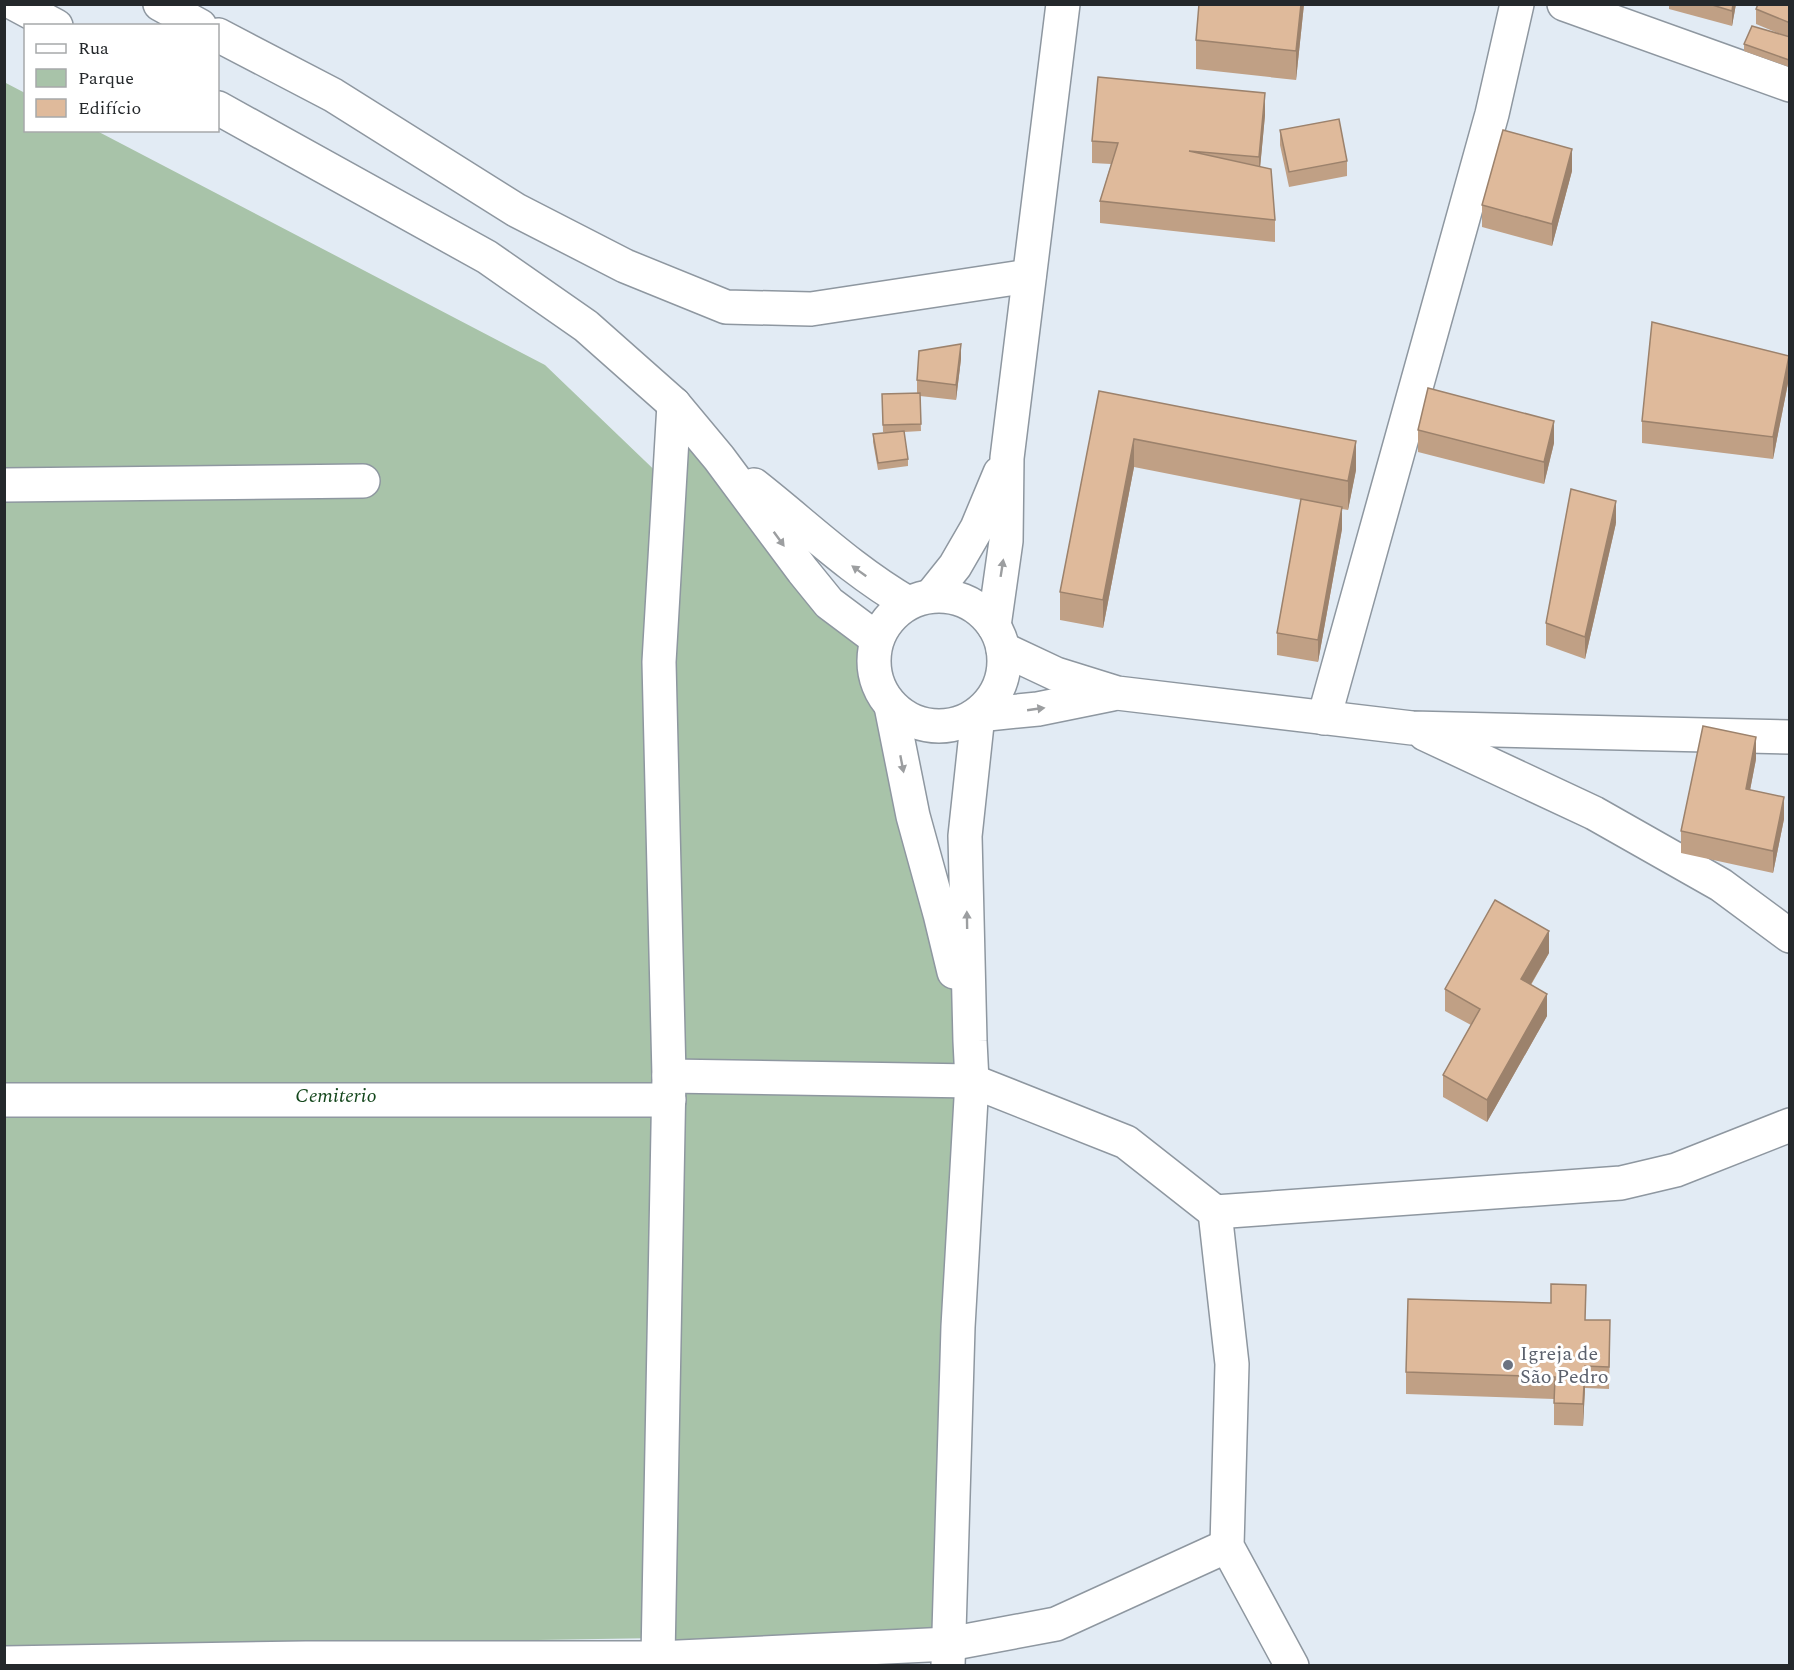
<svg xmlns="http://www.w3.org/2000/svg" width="1794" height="1670" font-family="Spectral,serif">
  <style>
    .green { fill: #a8c3a9 }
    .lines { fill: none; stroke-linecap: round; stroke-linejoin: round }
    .minor-casing { stroke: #8e97a0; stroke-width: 36 }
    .major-casing { stroke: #8e97a0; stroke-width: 36 }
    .minor { stroke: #fff; stroke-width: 33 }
    .major { stroke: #fff; stroke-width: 33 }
    .wall { fill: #c0a085 }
    .shaded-wall { fill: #9c826c }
    .building { fill: #dfba9b; stroke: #9c826c; stroke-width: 1.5 }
    .oneway { fill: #9c9ea0 }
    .worship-dot { fill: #6b7280; stroke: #fff; stroke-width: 2 }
    .labels { text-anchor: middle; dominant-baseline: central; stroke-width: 6; stroke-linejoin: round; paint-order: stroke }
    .park-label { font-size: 20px; font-style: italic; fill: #14471c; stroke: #fff }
    .worship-label { font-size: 20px; fill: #5b616d; stroke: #fff; text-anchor: start }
  </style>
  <rect width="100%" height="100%" fill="#e2ebf4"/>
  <path class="green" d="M4,82L25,93L26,130L97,131L545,365L669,484L674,404L877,639C872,671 873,679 891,706L970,1042L949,1644L658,1658V1638L5,1649Z"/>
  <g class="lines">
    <g class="minor-casing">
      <g id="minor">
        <path d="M160,4L200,26"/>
        <path d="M1564,4L1790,85"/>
        <path d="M218,35L333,95L516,210L625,266L726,307L811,309L1029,276"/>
        <path d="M4,485L363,481"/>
        <path d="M931,596L955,566L977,528L1000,473"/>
        <path d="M994,626L1006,541L1007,458L1063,4"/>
        <path d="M1003,649L1056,674L1117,693L1412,728L1790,737"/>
        <path d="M978,715L1038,709L1112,694"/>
        <path d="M1324,718L1492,114L1517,4"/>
        <path d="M1425,734L1594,813L1721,885L1790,936"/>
        <path d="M669,1076L972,1081L1126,1142L1215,1212L1621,1183L1676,1170L1790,1125"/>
        <path d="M4,1100H669"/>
        <path d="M1215,1212L1232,1364L1227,1546L1292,1666"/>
        <path d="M658,1658L669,1076L659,662L674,404"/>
        <path d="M4,1663L306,1658H658L949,1644L1056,1624L1227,1546"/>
      </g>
    </g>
    <g class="major-casing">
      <g id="major">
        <path d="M15,4L56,26"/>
        <path d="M218,108L487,257L586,326L674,404L719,458L803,571L829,603L877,639"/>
        <path d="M754,485C805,525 851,570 908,603"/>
        <circle cx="939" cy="661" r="65"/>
        <path d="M891,706L913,816L940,914L954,972"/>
        <path d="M948,1666L958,1327L972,1081L970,1041L965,836L978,715"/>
      </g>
    </g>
    <use href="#minor" class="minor"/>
    <use href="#major" class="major"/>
  </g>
  <g class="wall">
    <path d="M1304,4L1296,80L1196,69V40Z"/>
    <path d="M1669,4H1736L1732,26L1669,9Z"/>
    <path d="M1790,4L1789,67L1744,51V44L1785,36L1756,24V9Z"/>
    <path d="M1265,115L1260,167L1275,220V242L1100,223V201L1111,164L1092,163V141Z"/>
    <path d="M1280,130L1347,161V176L1289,187L1280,145Z"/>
    <path d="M1572,171L1552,246L1482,227V205Z"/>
    <path d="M961,359L956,400L920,396L921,431L904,432L908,459V466L878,470L873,442V434L890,432H883L882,394L917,393V380Z"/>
    <path d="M1789,378L1773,459L1642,443V421Z"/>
    <path d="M1099,391L1356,470L1348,510L1342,509V529L1318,662L1277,655V633L1301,500L1134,467L1103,628L1060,620V592Z"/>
    <path d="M1418,430L1554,443L1544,484L1418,452Z"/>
    <path d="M1616,523L1585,659L1546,645V623Z"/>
    <path d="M1756,759L1750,790L1784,819L1773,873L1681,853V831Z"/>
    <path d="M1549,953L1531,985L1547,1016L1487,1122L1443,1097V1075L1471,1025L1445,1011V989Z"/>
    <path d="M1586,1320L1610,1342L1609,1389L1585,1388L1583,1426L1554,1425V1399L1406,1394V1372Z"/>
  </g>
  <g class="shaded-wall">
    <path d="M1301,4H1304L1296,80V51Z"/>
    <path d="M1733,4H1736L1732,26V11Z"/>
    <path d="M1265,93V115L1259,179V157Z"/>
    <path d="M1572,149V171L1552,246V224Z"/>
    <path d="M961,344V359L956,400V385Z"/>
    <path d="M1789,356V378L1773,459V437Z"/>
    <path d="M1554,421V443L1544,484V462Z"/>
    <path d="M1134,439V467L1103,628V600Z"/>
    <path d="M1356,441V470L1348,510V481Z"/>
    <path d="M1616,501V523L1585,659V637Z"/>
    <path d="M1342,507V529L1318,662V640Z"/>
    <path d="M1756,737V759L1746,811V789Z"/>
    <path d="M1784,797V819L1773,873V851Z"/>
    <path d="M1549,931V953L1521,1001V979Z"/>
    <path d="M1547,994V1016L1487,1122V1100Z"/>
    <path d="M1585,1366V1388L1583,1426V1404Z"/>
  </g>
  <g class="building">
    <path d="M1199,4H1301L1296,51L1196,40Z"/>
    <path d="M1709,4H1733L1732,11Z"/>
    <path d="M1758,4H1790V23L1756,9Z"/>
    <path d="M1752,26L1790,37L1789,60L1744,44Z"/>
    <path d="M1098,77L1265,93L1259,157L1189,151L1271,169L1275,220L1100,201L1118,143L1092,141Z"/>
    <path d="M1339,119L1347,161L1289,172L1280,130Z"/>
    <path d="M1503,130L1572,149L1552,224L1482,205Z"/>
    <path d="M1652,322L1789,356L1773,437L1642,421Z"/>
    <path d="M961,344L956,385L917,380L919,351Z"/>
    <path d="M1428,388L1554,421L1544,462L1418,430Z"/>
    <path d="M1099,391L1356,441L1348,481L1134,439L1103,600L1060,592Z"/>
    <path d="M920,393L921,424L883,425L882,394Z"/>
    <path d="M904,431L908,459L878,463L873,434Z"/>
    <path d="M1571,489L1616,501L1585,637L1546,623Z"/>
    <path d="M1301,499L1342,507L1318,640L1277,633Z"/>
    <path d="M1703,726L1756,737L1746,789L1784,797L1773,851L1681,831Z"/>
    <path d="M1495,900L1549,931L1521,979L1547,994L1487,1100L1443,1075L1480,1009L1445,989Z"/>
    <path d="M1551,1284L1586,1285L1585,1320H1610L1609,1367L1585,1366L1583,1404L1554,1403L1555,1377L1406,1372L1408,1299L1551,1303Z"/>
  </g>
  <defs><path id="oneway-solid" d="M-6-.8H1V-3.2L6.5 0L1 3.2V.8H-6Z" transform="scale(1.5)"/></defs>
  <g class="oneway">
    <use href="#oneway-solid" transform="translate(779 539) rotate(54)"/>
    <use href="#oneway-solid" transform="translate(1002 568) rotate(-81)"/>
    <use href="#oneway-solid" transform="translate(859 571) rotate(-144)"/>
    <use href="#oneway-solid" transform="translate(1036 709) rotate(-8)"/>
    <use href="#oneway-solid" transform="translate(902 764) rotate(79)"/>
    <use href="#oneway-solid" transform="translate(967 920) rotate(-91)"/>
  </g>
  <circle class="worship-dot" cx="1508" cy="1365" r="6"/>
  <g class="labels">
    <g class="park-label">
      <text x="336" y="1096">Cemiterio</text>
    </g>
    <g class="worship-label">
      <text x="1520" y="1354">Igreja de<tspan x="1520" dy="23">São Pedro</tspan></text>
    </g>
  </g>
  <rect width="1794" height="1670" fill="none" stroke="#24282b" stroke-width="12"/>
  <rect x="24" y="24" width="195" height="108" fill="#ffffff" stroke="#a7a9aa" stroke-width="1.5"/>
  <rect x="36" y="44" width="30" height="9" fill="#ffffff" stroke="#a7a9aa" stroke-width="1.5"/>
  <text x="78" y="54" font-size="18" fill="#24282b">Rua</text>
  <rect x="36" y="69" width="30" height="18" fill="#a8c3a9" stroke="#a7a9aa" stroke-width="1.5"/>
  <text x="78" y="84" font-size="18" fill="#24282b">Parque</text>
  <rect x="36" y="99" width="30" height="18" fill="#dfba9b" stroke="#a7a9aa" stroke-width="1.5"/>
  <text x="78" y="114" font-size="18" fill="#24282b">Edifício</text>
</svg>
